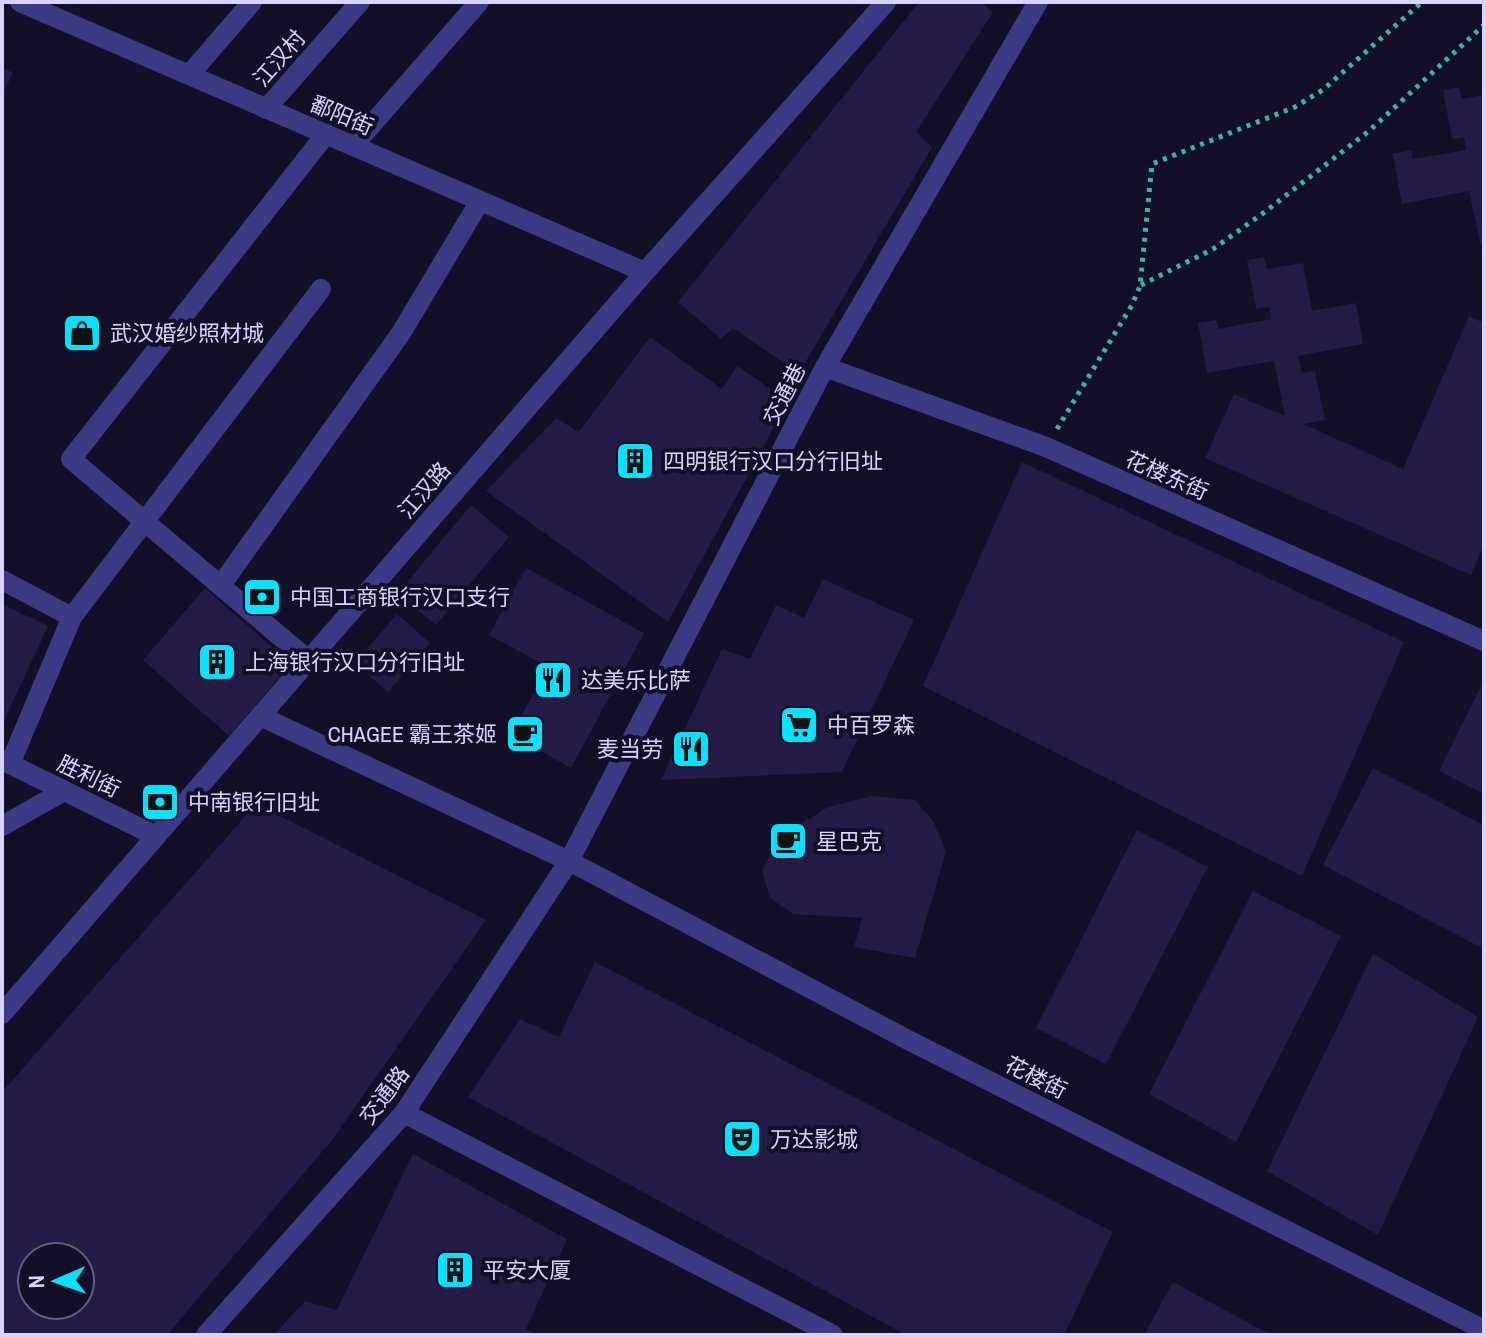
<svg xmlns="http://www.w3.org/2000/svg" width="1486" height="1337" font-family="'Archivo Narrow','Noto Sans SC',sans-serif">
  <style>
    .building { fill: #241b47; fill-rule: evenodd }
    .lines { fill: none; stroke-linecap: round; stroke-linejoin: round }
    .path { stroke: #2fb8b0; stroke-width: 5; stroke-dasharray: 4 6; stroke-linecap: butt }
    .minor { stroke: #3d3a85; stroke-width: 20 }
    .labels { text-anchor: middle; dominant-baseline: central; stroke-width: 8; stroke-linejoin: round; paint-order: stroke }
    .street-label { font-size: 22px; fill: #d9d4ff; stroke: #130f26 }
    .poi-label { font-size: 22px; fill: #d9d4ff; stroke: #130f26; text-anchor: start }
  </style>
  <rect width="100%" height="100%" fill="#130f26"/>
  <g class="building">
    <path d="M919,2H981L993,12L916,132L932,147L799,373L733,328L721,339L678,302Z"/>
    <path d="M2,67L13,73L2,95Z"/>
    <path d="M1459,87L1462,99L1484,95V261L1469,191L1402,204L1393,154L1411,150L1413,159L1466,150L1464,137L1452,139L1443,90Z"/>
    <path d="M1264,257L1267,269L1303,263L1312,311L1356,303L1363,344L1298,356L1302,373L1315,371L1325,420L1303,424L1403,469L1469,316L1484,323V544L1471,575L1205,458L1234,394L1285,416L1274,361L1207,373L1198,323L1216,320L1218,329L1271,319L1269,307L1256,309L1247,260Z"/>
    <path d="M650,337L722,389L737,366L788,401L668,622L486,491L556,418L579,432Z"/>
    <path d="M1022,462L1404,642L1302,876L923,686Z"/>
    <path d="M471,505L509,537L436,625L398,593Z"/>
    <path d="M526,568L644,633L571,768L511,735L548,667L489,635Z"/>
    <path d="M823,579L914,620L842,772L661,780L722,649L750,659L776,605L804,618Z"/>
    <path d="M205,588L291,664L229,736L143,660Z"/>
    <path d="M2,604L48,626L2,725Z"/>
    <path d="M397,614L430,643L388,692L355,663Z"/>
    <path d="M1484,680V794L1439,771Z"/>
    <path d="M1373,768L1484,825V949L1323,865Z"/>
    <path d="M872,796L915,800L933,821L946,851L915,958L854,947L862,918L793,914L770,898L762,871L779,838L828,807Z"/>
    <path d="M256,804L486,920L332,1140L167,1335H2V1092ZM32,1257H80V1305H32Z"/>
    <path d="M1137,830L1208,867L1106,1064L1036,1028Z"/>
    <path d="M1253,891L1341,936L1236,1142L1149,1094Z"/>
    <path d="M1373,954L1478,1017L1378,1235L1267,1171Z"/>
    <path d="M595,962L1113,1232L1064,1335H906L468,1097L520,1019L559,1037Z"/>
    <path d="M413,1154L567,1239L526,1329L539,1335H274L305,1301L337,1310Z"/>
    <path d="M1173,1282L1271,1335H1144Z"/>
  </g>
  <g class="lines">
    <g class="path">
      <path d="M1141,285L1213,249L1262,214L1369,131L1484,25"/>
      <path d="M1057,429L1132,305L1140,286L1152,164L1295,107L1324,89L1422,2"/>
    </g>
    <g class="minor">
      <path d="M20,2L645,272"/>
      <path d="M189,75L252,2"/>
      <path d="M266,109L360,2"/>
      <path d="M353,146L479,2"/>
      <path d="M825,367L1046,447L1484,641"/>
      <path d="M2,580L72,617"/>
      <path d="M221,585L401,333L480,201"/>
      <path d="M308,660L71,459L326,134"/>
      <path d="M260,716L569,861L908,1040L1484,1330"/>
      <path d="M2,760L156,836"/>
      <path d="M10,764L72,617L321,289"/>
      <path d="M2,826L64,791"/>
      <path d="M2,1014L645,272L886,2"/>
      <path d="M404,1113L833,1335"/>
      <path d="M206,1335L404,1113L569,861L825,367L1038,2"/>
    </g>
  </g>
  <defs>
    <g id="shop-square" transform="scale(2)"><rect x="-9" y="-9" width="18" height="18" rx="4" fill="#00e5ff" stroke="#130f26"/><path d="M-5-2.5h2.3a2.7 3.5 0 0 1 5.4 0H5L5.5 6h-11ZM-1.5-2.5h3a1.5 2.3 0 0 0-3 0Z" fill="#111"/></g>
    <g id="building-square" transform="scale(2)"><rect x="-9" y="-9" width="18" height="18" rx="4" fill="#00e5ff" stroke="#130f26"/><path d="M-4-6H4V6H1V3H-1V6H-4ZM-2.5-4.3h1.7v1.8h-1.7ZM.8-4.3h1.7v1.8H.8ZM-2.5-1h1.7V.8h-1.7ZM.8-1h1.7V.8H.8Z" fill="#111"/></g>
    <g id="bank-square" transform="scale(2)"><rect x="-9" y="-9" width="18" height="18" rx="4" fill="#00e5ff" stroke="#130f26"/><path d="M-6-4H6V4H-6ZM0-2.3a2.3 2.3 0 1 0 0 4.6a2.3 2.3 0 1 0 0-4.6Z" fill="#111"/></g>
    <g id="restaurant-square" transform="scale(2)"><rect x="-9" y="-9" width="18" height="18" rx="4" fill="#00e5ff" stroke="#130f26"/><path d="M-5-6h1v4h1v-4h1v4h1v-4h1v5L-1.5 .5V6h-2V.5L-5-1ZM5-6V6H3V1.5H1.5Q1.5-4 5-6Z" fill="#111"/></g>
    <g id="supermarket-square" transform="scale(2)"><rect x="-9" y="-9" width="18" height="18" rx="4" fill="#00e5ff" stroke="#130f26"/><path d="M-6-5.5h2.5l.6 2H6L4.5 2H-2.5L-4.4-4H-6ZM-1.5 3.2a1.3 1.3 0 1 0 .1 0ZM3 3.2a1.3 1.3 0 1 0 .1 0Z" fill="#111"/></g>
    <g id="cafe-square" transform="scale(2)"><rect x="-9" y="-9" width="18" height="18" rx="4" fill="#00e5ff" stroke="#130f26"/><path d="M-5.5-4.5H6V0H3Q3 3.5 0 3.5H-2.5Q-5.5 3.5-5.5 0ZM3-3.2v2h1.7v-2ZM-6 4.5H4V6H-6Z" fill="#111"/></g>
    <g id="theatre-square" transform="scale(2)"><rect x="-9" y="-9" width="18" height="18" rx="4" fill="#00e5ff" stroke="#130f26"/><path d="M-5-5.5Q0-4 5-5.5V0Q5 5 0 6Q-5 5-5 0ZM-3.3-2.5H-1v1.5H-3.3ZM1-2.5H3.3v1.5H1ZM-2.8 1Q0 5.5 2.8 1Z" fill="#111"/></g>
  </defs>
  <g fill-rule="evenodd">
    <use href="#shop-square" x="82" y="333"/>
    <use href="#building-square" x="635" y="461"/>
    <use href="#bank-square" x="262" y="597"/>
    <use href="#building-square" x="217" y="662"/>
    <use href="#restaurant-square" x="553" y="680"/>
    <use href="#supermarket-square" x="799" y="725"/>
    <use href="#cafe-square" x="525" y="734"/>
    <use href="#restaurant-square" x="691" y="749"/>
    <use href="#bank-square" x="160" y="802"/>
    <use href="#cafe-square" x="788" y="841"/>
    <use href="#theatre-square" x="742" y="1139"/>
    <use href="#building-square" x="455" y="1270"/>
  </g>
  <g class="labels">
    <g class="street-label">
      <text transform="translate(279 58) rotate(-49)">江汉村</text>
      <text transform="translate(342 115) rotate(23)">鄱阳街</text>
      <text transform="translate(784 394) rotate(-63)">交通巷</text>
      <text transform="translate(1167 475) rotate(24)">花楼东街</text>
      <text transform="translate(424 490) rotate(-49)">江汉路</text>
      <text transform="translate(89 776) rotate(26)">胜利街</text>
      <text transform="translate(1036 1077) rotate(27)">花楼街</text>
      <text transform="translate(384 1095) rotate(-53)">交通路</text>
    </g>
    <g class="poi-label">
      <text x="110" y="333">武汉婚纱照材城</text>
      <text x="663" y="461">四明银行汉口分行旧址</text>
      <text x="290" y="597">中国工商银行汉口支行</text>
      <text x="245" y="662">上海银行汉口分行旧址</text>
      <text x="581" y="680">达美乐比萨</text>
      <text x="827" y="725">中百罗森</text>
      <text x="497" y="734" text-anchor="end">CHAGEE 霸王茶姬</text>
      <text x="663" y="749" text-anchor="end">麦当劳</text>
      <text x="188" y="802">中南银行旧址</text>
      <text x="816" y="841">星巴克</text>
      <text x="770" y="1139">万达影城</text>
      <text x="483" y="1270">平安大厦</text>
    </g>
  </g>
  <rect width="1486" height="1337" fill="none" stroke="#d9d4ff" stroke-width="8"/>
  <g transform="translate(56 1281) rotate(268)"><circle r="38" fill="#130f26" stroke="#625e7d" stroke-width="2"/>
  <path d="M0-6L14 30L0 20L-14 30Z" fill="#00e5ff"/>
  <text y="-12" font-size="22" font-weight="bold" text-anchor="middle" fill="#d9d4ff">N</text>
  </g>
</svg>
